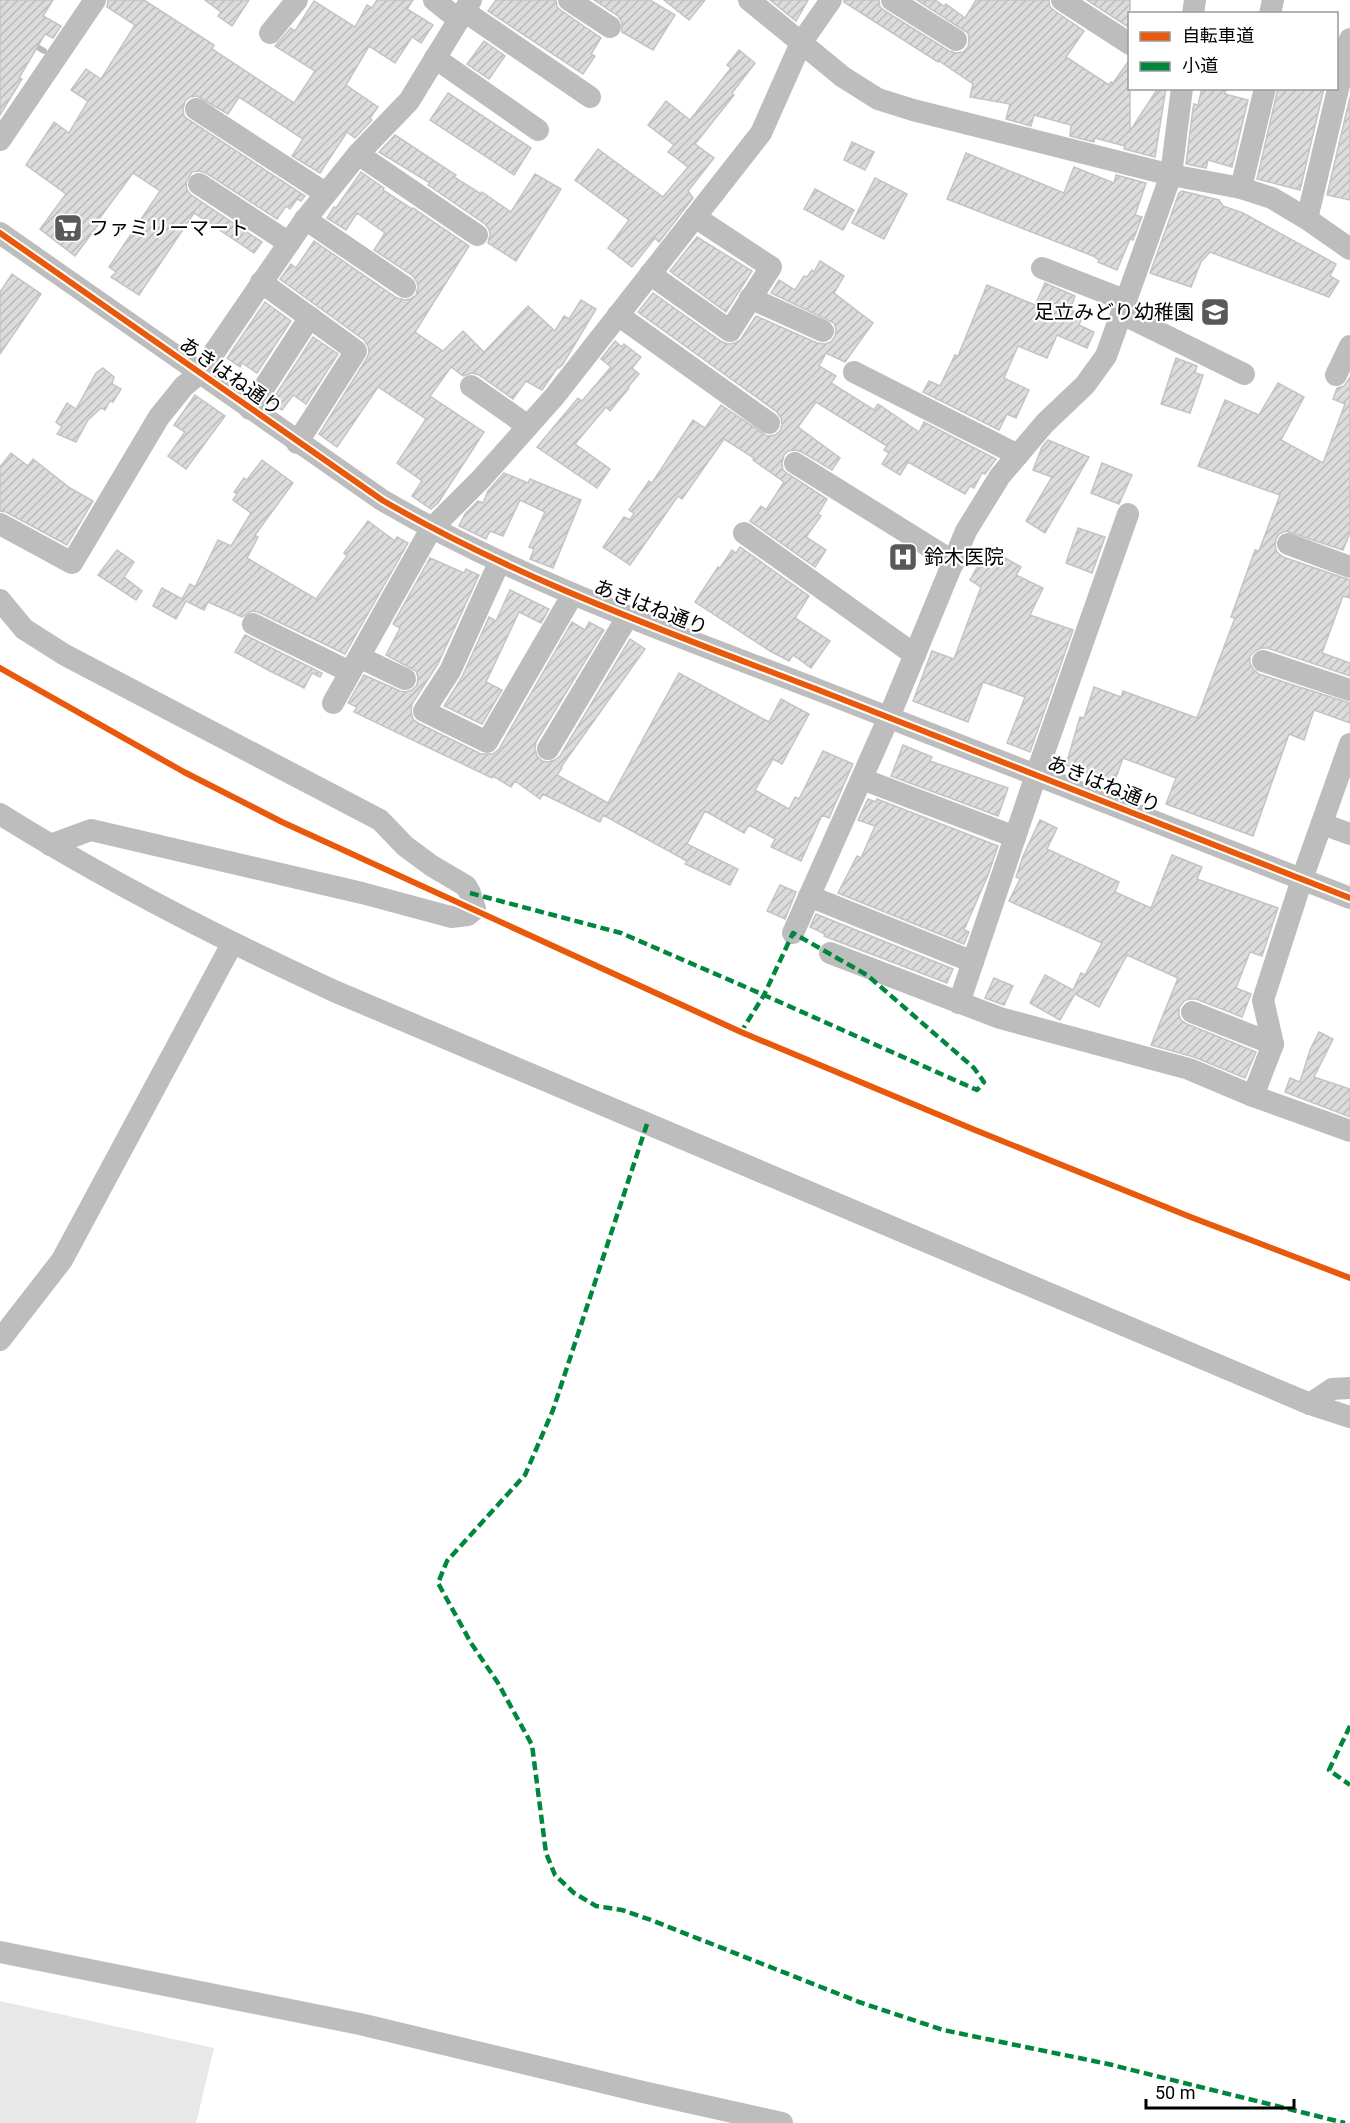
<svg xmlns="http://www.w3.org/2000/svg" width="1350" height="2123" font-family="Roboto,'Noto Sans JP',sans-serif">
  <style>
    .grass { fill: #e8e8e8 }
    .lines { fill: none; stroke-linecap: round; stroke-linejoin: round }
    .stream { stroke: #bababa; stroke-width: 6 }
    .building { fill: url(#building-hatch); stroke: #c4c4c4; stroke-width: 1.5 }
    .minor { stroke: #bdbdbd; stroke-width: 22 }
    .quiet { stroke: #00873e; stroke-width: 4.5; stroke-dasharray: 9 4.5; stroke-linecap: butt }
    .cycleway-casing { stroke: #fff; stroke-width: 10 }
    .cycleway { stroke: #e8590c; stroke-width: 6 }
    .labels { text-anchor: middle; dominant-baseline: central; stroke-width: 4.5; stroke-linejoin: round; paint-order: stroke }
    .poi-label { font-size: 20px; fill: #000; stroke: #fff; text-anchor: start }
    .street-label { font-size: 20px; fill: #000; stroke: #fff }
  </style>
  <defs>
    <pattern id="building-hatch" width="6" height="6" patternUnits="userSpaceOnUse" patternTransform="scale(1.5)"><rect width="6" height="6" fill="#dcdcdc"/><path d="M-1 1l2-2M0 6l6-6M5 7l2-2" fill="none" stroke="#bbb"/></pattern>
  </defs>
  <rect width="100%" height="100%" fill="#fff"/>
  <path class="grass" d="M0,2001L214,2048L196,2123H0Z"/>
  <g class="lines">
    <path class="stream" d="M31,43L44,51"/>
  </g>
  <g class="building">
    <path d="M0,0H53L43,16L61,26L53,38L45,34L19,78L22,79L0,115Z"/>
    <path d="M108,0H144L214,45L212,49L294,103L315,71L275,46L291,28L295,31L314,1L355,27L367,5L372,8L377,0H413L407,9L433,25L421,43L412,37L395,63L369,46L346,85L378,107L370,118L372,120L355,138L347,132L320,173L292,156L303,139L239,97L228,114L197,96L190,97L185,101L183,109L184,116L189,120L305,196L301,201L297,199L290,209L286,206L277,219L206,173L199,171L192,172L186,183L187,190L191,195L262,242L254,253L194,213L139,295L111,277L116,272L109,267L160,191L133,173L96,223L98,225L75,256L40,229L66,194L26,165L54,122L69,133L88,101L71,90L86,69L101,79L135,25L107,7Z"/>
    <path d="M205,0H249L232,26L218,16L221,12Z"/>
    <path d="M496,0H556L557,7L562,11L601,38L591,54L595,56L583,74L488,11Z"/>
    <path d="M594,0H650L675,15L653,50L622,32V22L618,16Z"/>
    <path d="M664,0H705L689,20Z"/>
    <path d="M770,0H808L796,21Z"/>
    <path d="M844,0H879L880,7L885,11L949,51L956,53L963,52L968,47L969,40L968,33L917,0H935L944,6L946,4L965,18L976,0H1049L1050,7L1055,11L1084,31L1066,57L1109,85L1111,82L1113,83L1130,59V131L1158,88H1166L1155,157L1124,149L1125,146L1095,138L1094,142L1070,136L1071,125L1034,115L1031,126L1006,119L1010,104L970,97L973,84L939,61L938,62L844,2Z"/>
    <path d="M1087,0H1130V28Z"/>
    <path d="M484,41L505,56L489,79L467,64Z"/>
    <path d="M739,50L755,63L732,93L734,95L695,144L714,158L688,191L693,198L659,242L655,238L632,267L608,248L629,220L575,180L598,149L663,197L688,167L668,152L674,145L648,125L666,101L690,120L731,68L727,65Z"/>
    <path d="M1202,88H1226L1225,94L1248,100L1232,167L1208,160L1206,168L1186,164L1193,108L1194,104L1198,105Z"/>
    <path d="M1278,88H1324L1300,190L1257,179Z"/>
    <path d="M448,93L531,148L514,175L430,120Z"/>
    <path d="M1350,97V200L1327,195Z"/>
    <path d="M395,135L456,175L454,177L481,194L482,192L511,212L535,174L561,189L516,261L488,243L490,235L489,229L485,224L428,185L430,183L379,152Z"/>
    <path d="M852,142L874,152L865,170L844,160Z"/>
    <path d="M966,153L1064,193L1074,167L1114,183L1116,175L1146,183L1135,215L1142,217L1133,240L1130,239L1117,270L1098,262L1099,260L1093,256L947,199Z"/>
    <path d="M361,172L384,188L383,190L412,209L413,208L469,246L415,332L443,351L463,331L484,352L528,306L555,331L564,316L569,319L581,300L596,309L563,364L559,368L558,367L542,390L526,381L513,399L479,375L472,373L463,376L451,367L430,396L484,432L438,503L431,509L412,496L422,481L397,463L426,419L378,387L337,447L319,434L367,358L369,352L368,346L364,340L280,279L291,264L296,268L314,241L397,298L405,300L410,299L416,295L418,287L417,282L413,276L374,250L385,233L357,213L346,230L327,218L334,207L336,208Z"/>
    <path d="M875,178L907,194L884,239L852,223Z"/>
    <path d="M815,189L854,210L843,230L804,209Z"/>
    <path d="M1182,191L1219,200L1223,206L1243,213L1336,264L1330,276L1339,281L1329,297L1210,252L1201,262L1191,287L1150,273L1179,193Z"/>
    <path d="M697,237L752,271L726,312L670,271Z"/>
    <path d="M820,261L844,276L834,293L873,323L845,362L826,353L819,366L836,376L831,383L874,410L878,404L919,432L924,422L996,459L985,474L982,473L974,488L970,486L965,494L908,462L900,475L882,464L889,453L884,450L887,446L816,402L798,427L840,458L832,470L802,452L795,450L788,451L784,455L782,463L783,470L788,474L827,499L818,514L821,516L806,537L826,550L815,567L750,521L761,506L766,510L784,482L753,460L754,458L724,439L682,499L678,496L630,565L603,547L624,517L630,520L634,513L629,510L649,481L652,483L693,420L705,428L721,405L767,436L775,435L780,431L782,425L781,418L777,412L638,312L653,293L722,342L728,344L735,343L741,339L756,316L817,343L825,344L831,342L835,336L836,329L834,323L771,293L779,280L795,290L804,276L807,277L812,270L814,272Z"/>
    <path d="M12,274L41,294L0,354V292Z"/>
    <path d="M1045,283L1075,296L1070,310L1083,315L1079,325L1094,332L1087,348L1057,335L1047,358L1018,346L1004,378L1029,390L1016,418L1007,414L999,430L923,392L929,381L940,386L955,355L958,356L987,285L1035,305Z"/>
    <path d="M265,302L291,321L257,373L242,363L240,367L227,358Z"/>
    <path d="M313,337L338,354L306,404L293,395L282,410L271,402Z"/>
    <path d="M615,341L622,347L624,344L641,357L632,368L639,374L628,387L629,388L610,411L606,407L575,444L610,469L597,488L537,447L578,398L582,401L611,367L601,359Z"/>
    <path d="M1176,358L1197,366L1195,373L1203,375L1190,413L1161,404Z"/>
    <path d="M103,368L114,377L112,384L121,389L113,402L110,401L105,410L101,408L88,420L76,442L57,434L62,427L56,422L67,403L76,409L96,373Z"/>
    <path d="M1350,377V533L1343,550L1286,531L1279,534L1276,539L1275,546L1277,552L1283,557L1350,580V598L1343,596L1322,653L1350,663V676L1267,648H1261L1255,651L1250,656V663L1253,669L1259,674L1350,703V723L1314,710L1304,740L1289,734L1253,836L1166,804L1176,778L1123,758L1114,783L1066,765L1080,717L1084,718L1094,687L1121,697L1123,691L1197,718L1235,618L1231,617L1255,550L1259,551L1280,495L1198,466L1225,400L1259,415L1278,383L1304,397L1281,440L1323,463L1345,404L1333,399L1337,388L1344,386Z"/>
    <path d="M195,395L225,416L186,469L168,456L185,432L174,425Z"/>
    <path d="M1048,440L1089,457L1045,533L1026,521L1052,477L1033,470L1042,447Z"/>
    <path d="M11,453L28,466L33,459L70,488L93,501L67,545L6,512L0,511V467Z"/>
    <path d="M262,460L293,483L255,535L258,537L247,558L316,599L347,556L344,553L368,521L395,541L397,537L408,543L345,654L258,612L252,611L242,617L208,602L204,610L186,601L176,619L153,606L162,588L182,599L190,584L195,587L218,540L231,546L251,513L233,500L237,494L234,492L244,478L247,480Z"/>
    <path d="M1102,463L1132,475L1119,504L1091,493Z"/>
    <path d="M504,473L528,483L530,479L581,500L553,568L530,559L534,549L529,547L545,512L520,500L503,536L490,531L486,539L459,526L465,514L478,501L483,503L488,491Z"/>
    <path d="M1078,528L1105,537L1092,573L1066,563Z"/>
    <path d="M740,547L809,596L795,618L830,641L811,668L793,655L789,661L770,651L695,602L718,567L720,568L732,550L736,553Z"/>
    <path d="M988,548L1021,567L1016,575L1043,588L1030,615L1073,630L1030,752L1007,743L1025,697L983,682L968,722L913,701L932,651L954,659L981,587L970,580Z"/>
    <path d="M117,550L134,562L124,577L142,591L136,600L98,575Z"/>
    <path d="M430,558L464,573L466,569L479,575L438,664L412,704L411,711L413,719L418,723L481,754H493L499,749L572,622L585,630L589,622L604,630L536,742L535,749L537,756L542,761L548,762L555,760L560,756L630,639L645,649L561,767L562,768L557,775L608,803L679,673L769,722L781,699L809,714L782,764L773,759L755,790L789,809L795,797L799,799L823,751L853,764L829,818L822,815L801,861L771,847L775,839L749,825L744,833L705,811L687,844L738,869L730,885L685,864L687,861L603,815L600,822L543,794L540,799L515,781L511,787L493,776L492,778L354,712L357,707L348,703L364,675L400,691L405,692L412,690L417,685L418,677L416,671L386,655L400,628L393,624Z"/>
    <path d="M510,590L549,609L541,623L519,612L486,682L502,690L482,724L444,706L462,677L489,617L496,621Z"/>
    <path d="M245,635L247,636L322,673L320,677L312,673L304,688L268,670L235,652Z"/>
    <path d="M903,745L932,757L930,761L1008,788L998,816L891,776Z"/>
    <path d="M868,799L876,802L877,799L998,846L988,875L964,930L969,932L964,944L838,893L857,856L861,858L875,826L858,820Z"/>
    <path d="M1040,820L1057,828L1047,849L1119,882L1115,892L1151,908L1172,855L1202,867L1197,879L1278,908L1262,956L1250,952L1236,988L1251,994L1242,1017L1196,999H1189L1184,1001L1179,1008V1015L1181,1020L1187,1024L1256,1052L1245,1078L1194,1057L1151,1045L1178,978L1127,955L1099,1007L1075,994L1060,1020L1030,1003L1045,975L1073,990L1081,973L1085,975L1102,943L1009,901L1020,879L1016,877L1023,856Z"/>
    <path d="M780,885L796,892L785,919L767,911Z"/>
    <path d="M816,914L953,969L947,983L824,936L825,934L810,927Z"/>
    <path d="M994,978L1013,986L1004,1005L985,998Z"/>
    <path d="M1319,1032L1333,1039L1314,1077L1350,1089V1117L1285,1092L1290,1078L1300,1082L1310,1050Z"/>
  </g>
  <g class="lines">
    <g class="minor">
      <path d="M434,0L459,20"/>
      <path d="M569,0L610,27"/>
      <path d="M749,0L843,77L878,99L913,110L1171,175L1241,188L1272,198L1307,219L1350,249"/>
      <path d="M892,0L956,40"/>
      <path d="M1062,0L1130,44"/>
      <path d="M464,11L590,97"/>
      <path d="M1193,14L1195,0"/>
      <path d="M1270,14L1273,0"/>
      <path d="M270,33L297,0"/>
      <path d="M435,58L538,130"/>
      <path d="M196,109L325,193"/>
      <path d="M0,140L95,0"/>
      <path d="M358,154L477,235"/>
      <path d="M199,184L289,243"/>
      <path d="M1241,188L1265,88"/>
      <path d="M305,219L405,287"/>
      <path d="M1307,219L1350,39"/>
      <path d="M0,233L382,500C519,580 668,632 816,689C994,758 1172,828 1350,898"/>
      <path d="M1042,268L1127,301"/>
      <path d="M650,274L730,331L771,267L695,217"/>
      <path d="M261,282L356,351L297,443"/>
      <path d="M750,298L823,331"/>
      <path d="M1122,314L1244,374"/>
      <path d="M618,315L769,423"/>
      <path d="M854,372L1018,455"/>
      <path d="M1336,375L1350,346"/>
      <path d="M471,386L528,426"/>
      <path d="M250,409L310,317"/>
      <path d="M795,463L954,562"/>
      <path d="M0,524L72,563L159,417L184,386L200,373L304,221L358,154L409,101L471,0"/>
      <path d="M744,533L915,655"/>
      <path d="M1288,544L1350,567"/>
      <path d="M499,563L450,671L424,711L487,742L573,594"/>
      <path d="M0,600L24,629L65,655L380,820L405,846L432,866L466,886L470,893L475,909L468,915L451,917L362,893L91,830L50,845"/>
      <path d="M253,624L350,672"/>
      <path d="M359,657L405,679"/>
      <path d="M1263,661L1350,690"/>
      <path d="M333,703L431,529L481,479L554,397L761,133L801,43L831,0"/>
      <path d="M548,749L628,616"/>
      <path d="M862,779L1015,837"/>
      <path d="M0,814C107,881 219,938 334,991L1310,1404L1350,1417"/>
      <path d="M1322,824L1350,834"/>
      <path d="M809,896L973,962"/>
      <path d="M793,933L889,717L966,531L1000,476L1045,423L1085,385L1106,356L1171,175L1182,88"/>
      <path d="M830,953L1000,1018L1189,1069L1253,1096L1350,1131"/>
      <path d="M959,1003L1036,775L1128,514"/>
      <path d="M1192,1012L1273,1044"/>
      <path d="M1253,1096L1273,1044L1263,1000L1302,879L1350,744"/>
      <path d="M0,1340L62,1260L232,944"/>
      <path d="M1310,1404L1332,1389L1350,1388"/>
      <path d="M0,1952L360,2024L643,2092L782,2123"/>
    </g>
    <g class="quiet">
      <path d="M470,893L621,933L764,995L782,1003L977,1090L984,1082L974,1068L867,975L793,933L764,995L741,1032"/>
      <path d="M647,1124L553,1410L525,1475L447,1561L438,1583L471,1643L498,1683L532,1745L546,1853L555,1875L574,1893L596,1906L622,1910L651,1920L859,2002L943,2030L1108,2064L1345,2123"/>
      <path d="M1350,1726L1329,1770L1350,1785"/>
    </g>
    <g class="cycleway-casing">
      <g id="cycleway">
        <path d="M0,233L382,500C519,580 668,632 816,689C994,758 1172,828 1350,898"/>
        <path d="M0,668L184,772L282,822L741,1032L975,1130L1188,1216L1350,1278"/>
      </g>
    </g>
    <use href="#cycleway" class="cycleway"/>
  </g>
  <defs>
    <g id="supermarket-square" transform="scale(1.5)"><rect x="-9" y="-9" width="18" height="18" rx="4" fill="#595959" stroke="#fff"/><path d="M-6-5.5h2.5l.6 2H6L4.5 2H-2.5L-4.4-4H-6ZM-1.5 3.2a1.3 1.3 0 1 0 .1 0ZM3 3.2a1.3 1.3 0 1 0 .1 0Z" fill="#fff"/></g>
    <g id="school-square" transform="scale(1.5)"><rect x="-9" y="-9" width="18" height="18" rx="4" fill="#595959" stroke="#fff"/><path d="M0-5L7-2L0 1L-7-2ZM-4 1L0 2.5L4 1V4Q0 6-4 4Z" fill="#fff"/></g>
    <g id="hospital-square" transform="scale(1.5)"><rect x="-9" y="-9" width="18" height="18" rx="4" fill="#595959" stroke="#fff"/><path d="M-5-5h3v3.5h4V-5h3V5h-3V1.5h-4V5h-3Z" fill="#fff"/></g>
  </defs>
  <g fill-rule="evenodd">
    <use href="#supermarket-square" x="68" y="228"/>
    <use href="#school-square" x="1215" y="312"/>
    <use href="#hospital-square" x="903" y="557"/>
  </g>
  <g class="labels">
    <g class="poi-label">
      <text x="89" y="228">ファミリーマート</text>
      <text x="1194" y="312" text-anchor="end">足立みどり幼稚園</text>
      <text x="924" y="557">鈴木医院</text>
    </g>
    <g class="street-label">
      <text transform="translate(231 376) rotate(35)">あきはね通り</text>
      <text transform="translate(651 607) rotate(21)">あきはね通り</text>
      <text transform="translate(1104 784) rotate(22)">あきはね通り</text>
    </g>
  </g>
  <rect x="1128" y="12" width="210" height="78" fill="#ffffff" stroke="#999999" stroke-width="1.5"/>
  <rect x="1140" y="32" width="30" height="9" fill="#e8590c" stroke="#999999" stroke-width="1.5"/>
  <text x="1182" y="42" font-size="18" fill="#000000">自転車道</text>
  <rect x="1140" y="62" width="30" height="9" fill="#00873e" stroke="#999999" stroke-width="1.5"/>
  <text x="1182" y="72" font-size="18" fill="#000000">小道</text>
  <path d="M1146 2099v9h148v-9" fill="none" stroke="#000000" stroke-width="3"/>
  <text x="1155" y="2099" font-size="18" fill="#000000" stroke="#ffffff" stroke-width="4.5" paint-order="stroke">50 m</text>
</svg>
